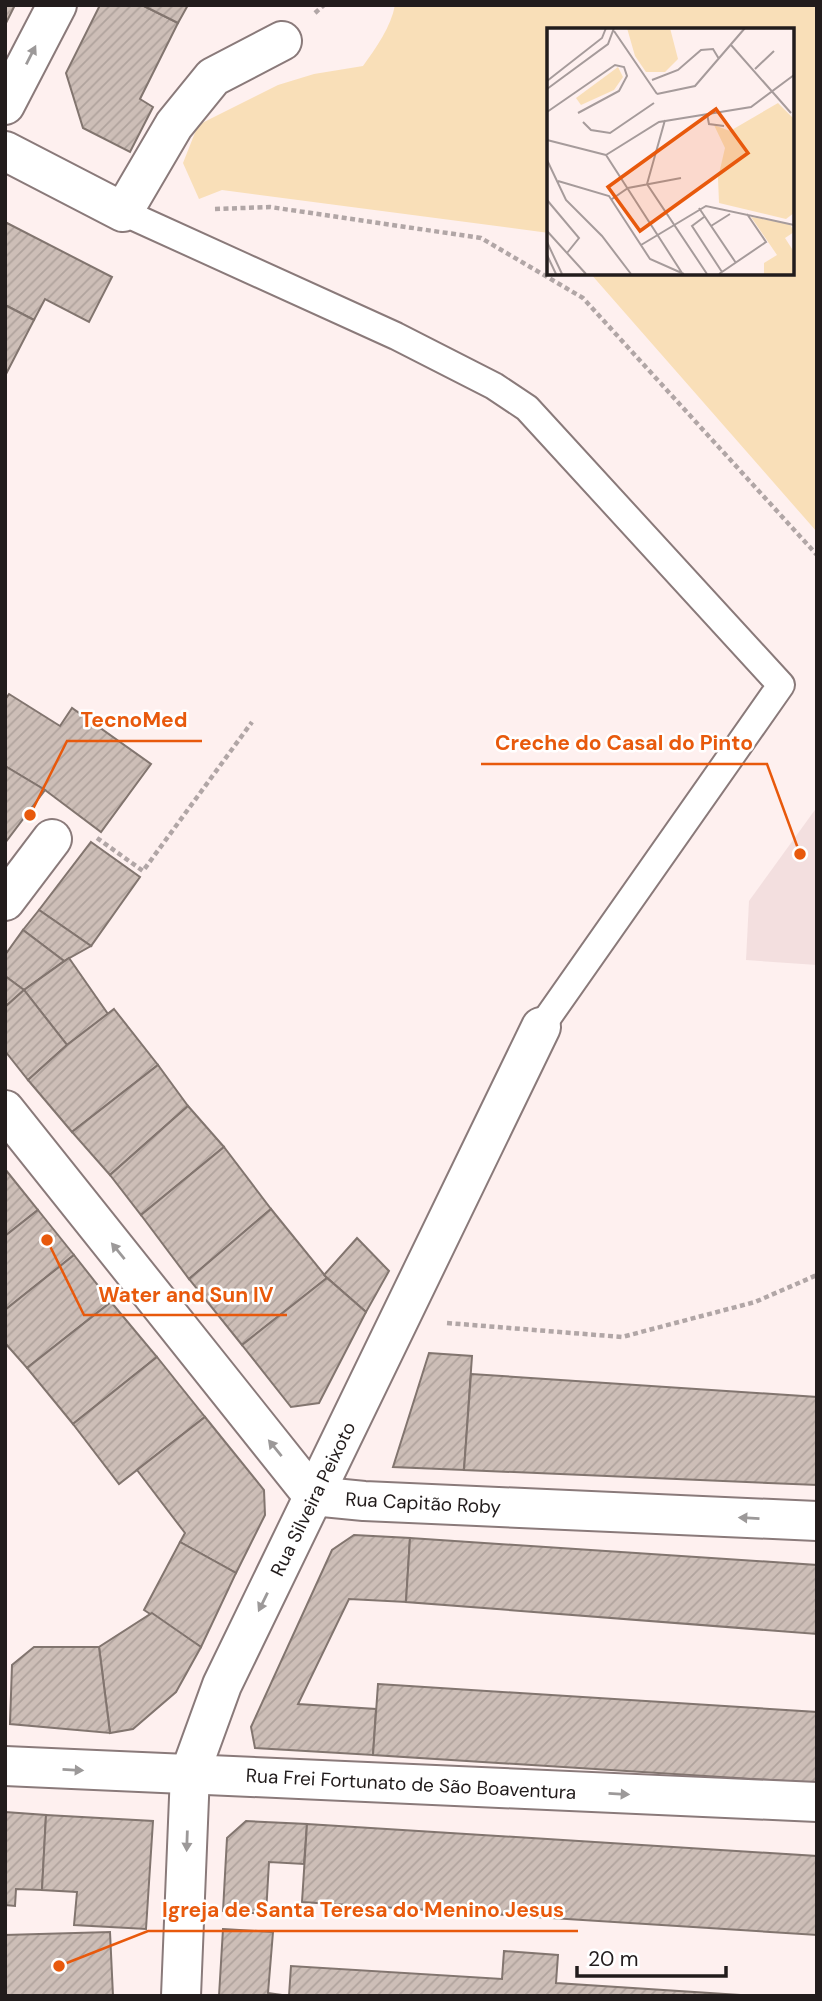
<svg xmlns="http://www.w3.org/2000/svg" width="822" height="2001" font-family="'DM Sans',sans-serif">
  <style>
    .built { fill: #f3dfdf }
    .grass { fill: #f9dfb8 }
    .building { fill: url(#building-hatch); stroke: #82756f; stroke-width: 2 }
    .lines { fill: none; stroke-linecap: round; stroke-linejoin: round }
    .service-casing { stroke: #8a7a7a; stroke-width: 30 }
    .minor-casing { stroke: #8a7a7a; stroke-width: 42 }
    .path { stroke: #b1a6a6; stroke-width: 4.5; stroke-dasharray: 5 3.5; stroke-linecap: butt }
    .service { stroke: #fff; stroke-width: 26 }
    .minor { stroke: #fff; stroke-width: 38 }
    .oneway { fill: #9c9999 }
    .labels { text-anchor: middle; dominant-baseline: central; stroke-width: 5; stroke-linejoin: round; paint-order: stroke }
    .street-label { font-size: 19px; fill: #221c1c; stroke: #fff }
    .inset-road { fill: none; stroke: #a69b9b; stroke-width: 2 }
    .view { fill: #e8590c; fill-opacity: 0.15; stroke: #e8590c; stroke-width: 3.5 }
    .inset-edge { fill: none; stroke: #221c1c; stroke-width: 3.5 }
    .leader { fill: none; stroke: #e8590c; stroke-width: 2.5 }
    .callout-dot { fill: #e8590c; stroke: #fff; stroke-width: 2.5 }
    .callout-label { font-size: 21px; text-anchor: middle; font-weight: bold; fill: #e8590c; stroke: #fff; stroke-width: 5; stroke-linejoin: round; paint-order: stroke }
  </style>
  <defs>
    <pattern id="building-hatch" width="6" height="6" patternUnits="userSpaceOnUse" patternTransform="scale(1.75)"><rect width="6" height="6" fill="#cdbeb7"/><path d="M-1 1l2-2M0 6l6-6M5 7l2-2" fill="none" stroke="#b0a39d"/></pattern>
  </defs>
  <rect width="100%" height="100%" fill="#fef0ef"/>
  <path class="built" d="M817,807V965L746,960L749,901Z"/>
  <path class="grass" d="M395,5H817V532L590,273H792V30H549V233L222,190L199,199L183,163L198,125L278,85L314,74L363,66C376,48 391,27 395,5Z"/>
  <g class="building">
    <path d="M5,5H15L5,25Z"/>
    <path d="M100,5H142L178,23L140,99L153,107L130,152L83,128L66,73Z"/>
    <path d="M142,5H188L178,23Z"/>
    <path d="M5,222L112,277L89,322L45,299L34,320L5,305Z"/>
    <path d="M5,305L34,320L5,376Z"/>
    <path d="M9,694L60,726L72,708L151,764L101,832L45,790L5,766V700Z"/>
    <path d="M5,766L45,790L5,843Z"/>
    <path d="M91,842L140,877L91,946L39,910Z"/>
    <path d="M39,910L91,946L64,961L23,930Z"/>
    <path d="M23,930L64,961L24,990L5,976V955Z"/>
    <path d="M69,958L108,1014L67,1045L24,990Z"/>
    <path d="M5,976L24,990L5,1007Z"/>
    <path d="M24,990L67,1045L28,1080L5,1051V1007Z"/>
    <path d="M114,1009L158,1065L72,1132L28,1080L67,1045Z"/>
    <path d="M158,1065L188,1106L110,1175L72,1132Z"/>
    <path d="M188,1106L224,1147L141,1215L110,1175Z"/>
    <path d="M224,1147L271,1209L189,1279L141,1215Z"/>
    <path d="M5,1169L38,1210L5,1236Z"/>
    <path d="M271,1209L327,1278L242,1345L189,1279Z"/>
    <path d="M38,1210L74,1255L5,1310V1236Z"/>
    <path d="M357,1238L389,1271L366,1312L324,1275Z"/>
    <path d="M74,1255L111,1302L27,1368L5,1343V1310Z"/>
    <path d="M327,1278L366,1312L319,1403L291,1407L242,1345Z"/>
    <path d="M111,1302L157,1357L73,1424L27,1368Z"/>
    <path d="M429,1353L472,1356L464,1470L393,1467Z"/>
    <path d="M157,1357L205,1417L119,1484L73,1424Z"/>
    <path d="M471,1374L817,1397V1485L464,1470Z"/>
    <path d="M205,1417L264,1490L265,1515L236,1573L180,1542L185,1533L137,1470Z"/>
    <path d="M354,1535L410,1538L406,1602L349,1599L298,1704L376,1709L373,1755L255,1748L251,1727L332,1550Z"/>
    <path d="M410,1538L817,1565V1634L406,1602Z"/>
    <path d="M180,1542L236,1573L201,1647L144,1610Z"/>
    <path d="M152,1613L201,1647L176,1692L133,1729L110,1733L99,1647Z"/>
    <path d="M34,1647H99L110,1733L10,1724L12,1665Z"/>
    <path d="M378,1684L817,1712V1783L373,1755Z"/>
    <path d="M5,1812L46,1815L42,1890L16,1889L15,1906L5,1905Z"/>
    <path d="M46,1815L153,1821L146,1929L74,1925L77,1892L42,1890Z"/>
    <path d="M246,1821L307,1824L304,1864L269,1862L266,1914L223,1911L227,1838Z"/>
    <path d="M307,1824L817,1856V1935L302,1902Z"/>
    <path d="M223,1929L273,1932L268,1993L289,1996H219Z"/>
    <path d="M110,1932L113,1996H5V1935Z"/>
    <path d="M504,1951L558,1955L556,1983L756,1996H289L291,1966L502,1979Z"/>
  </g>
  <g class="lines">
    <g class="service-casing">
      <path id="service" d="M123,212L396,336L494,386L527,408L781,685L541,1027"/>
    </g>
    <g class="minor-casing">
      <g id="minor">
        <path d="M5,105L57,5"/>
        <path d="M5,151L123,212L174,125L213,77L282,41"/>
        <path d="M5,901L52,839"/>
        <path d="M5,1110L313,1496L364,1501L817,1521"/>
        <path d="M5,1766L817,1802"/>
        <path d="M181,1996L190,1773L222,1685L541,1027"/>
      </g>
    </g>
    <g class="path">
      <path d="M315,13L324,5"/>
      <path d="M215,209L270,207L481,238L583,298L817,555"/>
      <path d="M97,838L143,871L252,722"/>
      <path d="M447,1323L622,1337L755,1302L817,1275"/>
    </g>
    <use href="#service" class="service"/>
    <use href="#minor" class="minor"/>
  </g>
  <defs><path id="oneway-solid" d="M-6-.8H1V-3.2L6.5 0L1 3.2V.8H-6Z" transform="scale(1.75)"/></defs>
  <g class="oneway">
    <use href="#oneway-solid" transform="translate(31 55) rotate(-63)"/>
    <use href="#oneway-solid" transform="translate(118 1251) rotate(-129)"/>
    <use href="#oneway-solid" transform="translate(275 1448) rotate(-129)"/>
    <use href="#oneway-solid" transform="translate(749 1518) rotate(-177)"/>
    <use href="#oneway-solid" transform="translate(263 1602) rotate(116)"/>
    <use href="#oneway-solid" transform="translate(73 1770) rotate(3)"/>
    <use href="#oneway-solid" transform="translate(619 1794) rotate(3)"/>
    <use href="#oneway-solid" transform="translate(187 1841) rotate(92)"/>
  </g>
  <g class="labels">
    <g class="street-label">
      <text transform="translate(313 1499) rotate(-64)">Rua Silveira Peixoto</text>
      <text transform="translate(423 1503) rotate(3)">Rua Capitão Roby</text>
      <text transform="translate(411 1784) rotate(3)">Rua Frei Fortunato de São Boaventura</text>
    </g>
  </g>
  <g transform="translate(547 28)">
    <rect width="247" height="247" fill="#fef0ef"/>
    <path d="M80,0H123L131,31L118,44H99L88,28ZM231,75L247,91V185L239,191L172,175L171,150L178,120L167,97L183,103ZM204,189L243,196L247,204L238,210L247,224V246H217V235L230,227Z" fill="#f9dfb8"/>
    <path d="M71,39L76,49L67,62L34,77L29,70Z" fill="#f9dfb8"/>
    <path class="inset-road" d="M67,3L110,66M184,17L244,85M208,41L227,23M105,52L131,42L154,22L166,21L172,31M0,53L55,10L59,0M0,61L61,16L67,0M110,66L148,58L198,0M0,84L68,37L77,39L80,48L72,63L31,85M160,86L162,96L177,98M118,92L100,156L160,246M36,94L44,102L63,105L107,75M0,112L59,127M59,127L112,94L204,79L247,47M59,127L135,245M0,132L19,172L55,208L84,246M11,153L62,168L103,231L137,246M65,171L81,160L134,150M0,172L32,210L20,225M152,180L189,235M157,189L145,198L175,244M164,198L183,186M0,203L39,246M0,214L15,246M94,217L159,178L247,197M0,227L9,246M172,246L219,214L200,186"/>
    <path class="view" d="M169,81L201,125L93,203L61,159Z"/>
    <rect width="247" height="247" class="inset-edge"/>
  </g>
  <path class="leader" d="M30 815L67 741H202M800 854L767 764H481M47 1240L84 1315H287M59 1966L148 1931H578"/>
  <g class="callout-dot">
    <circle cx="30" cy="815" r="7"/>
    <circle cx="800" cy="854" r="7"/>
    <circle cx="47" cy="1240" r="7"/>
    <circle cx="59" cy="1966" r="7"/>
  </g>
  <g class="callout-label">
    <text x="134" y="727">TecnoMed</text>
    <text x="624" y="750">Creche do Casal do Pinto</text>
    <text x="186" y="1302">Water and Sun IV</text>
    <text x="363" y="1917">Igreja de Santa Teresa do Menino Jesus</text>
  </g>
  <rect width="822" height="2001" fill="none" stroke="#221c1c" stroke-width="14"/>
  <path d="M577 1966v10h149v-10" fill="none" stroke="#221c1c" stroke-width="3.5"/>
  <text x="588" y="1966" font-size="21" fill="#221c1c" stroke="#ffffff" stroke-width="5" paint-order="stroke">20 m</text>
</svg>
